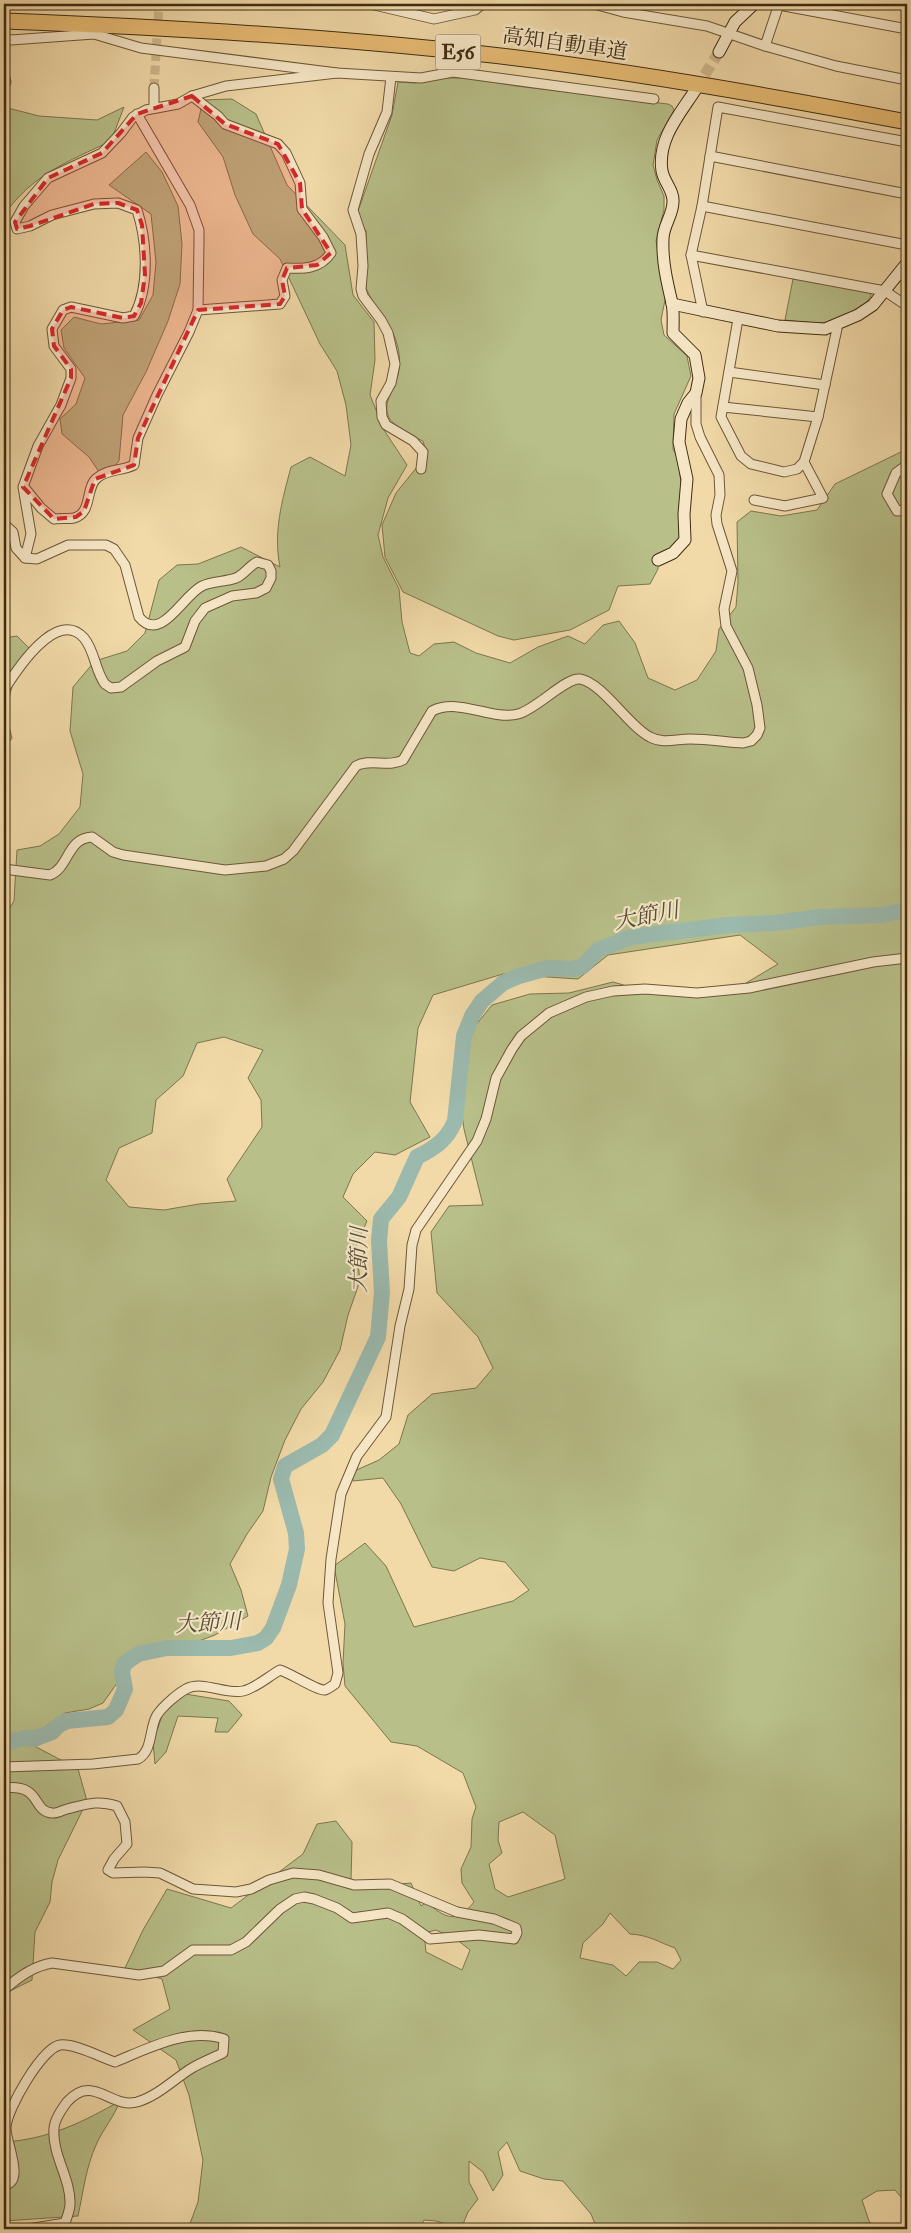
<svg xmlns="http://www.w3.org/2000/svg" width="911" height="2233" font-family="'IM FELL Double Pica','Noto Serif JP',serif">
  <style>
    .green { fill: #b8bf89; stroke: #7c764e; fill-rule: evenodd }
    .lines { fill: none; stroke-linecap: round; stroke-linejoin: round }
    .river { stroke: #9bb9ad; stroke-width: 16 }
    .street-tunnel { stroke: #cdb68a; stroke-width: 9; stroke-dasharray: 9 4.5; stroke-linecap: butt }
    .secondary-tunnel { stroke: #cdb68a; stroke-width: 11; stroke-dasharray: 11 5.5; stroke-linecap: butt }
    .street-casing { stroke: #6c5738; stroke-width: 11 }
    .secondary-casing { stroke: #3f2c12; stroke-width: 13 }
    .highway-casing { stroke: #3f2c12; stroke-width: 17 }
    .street { stroke: #f6e6c6; stroke-width: 9 }
    .secondary { stroke: #f6e6c6; stroke-width: 11 }
    .highway { stroke: #e8bc74; stroke-width: 15 }
    .marked { fill: #d62828; fill-opacity: 0.2; stroke: #d62828; stroke-width: 4; stroke-dasharray: 10 6; stroke-linejoin: round }
    .labels { text-anchor: middle; dominant-baseline: central; stroke-width: 4.5; stroke-linejoin: round; paint-order: stroke }
    .shield { fill: #f6e6c6; stroke: #766448; stroke-width: 1 }
    .shield-label { font-size: 20px; font-weight: bold; fill: #3f2c12 }
    .street-label { font-size: 21px; fill: #3f2c12; stroke: #f6e6c6 }
    .water-label { font-size: 22px; font-style: italic; fill: #564f39; stroke: #f6e6c6 }
  </style>
  <rect width="100%" height="100%" fill="#f1d9a8"/>
  <filter id="stains"><feTurbulence type="fractalNoise" baseFrequency=".004" numOctaves="4"/><feColorMatrix values="0 0 0 0 .2 0 0 0 0 .09 0 0 0 0 .02 0 0 0 .5 -.17"/></filter>
  <radialGradient id="worn" r=".72"><stop offset=".6" stop-color="#630" stop-opacity="0"/><stop offset="1" stop-color="#630" stop-opacity=".3"/></radialGradient>
  <g class="green">
    <path d="M443,78H469L516,86L668,104L672,106L674,110L657,140L653,165L657,180L664,196V210L656,241L666,295L661,320L664,335L687,356L691,376L674,414L673,449L677,457L682,488L679,539L668,551L658,554V569L650,584L618,586L609,610L570,630L514,640L498,636L403,592L385,557L382,525L396,493L417,467L424,469L426,452L423,441C414,437 405,432 397,426C376,411 393,392 398,375C400,366 400,357 398,348C393,323 375,310 366,288V230H363L358,211L392,115L398,82L415,83Z"/>
    <path d="M232,99L256,114L287,185L345,245L353,295L374,322L375,360L370,395L384,430L407,465L388,498L378,535L383,557L399,589L402,622L410,653L419,656L434,644L454,642L476,653L510,663L538,647L568,636L585,644L603,625L619,621L635,643L648,678L675,690L697,680L716,651L719,629L736,607L738,582L737,522L751,511L781,516L817,510L835,484L907,449V2204L895,2190L877,2191L862,2200L869,2221L876,2229H597L591,2214L563,2181L544,2179L520,2171L507,2142L498,2152L503,2175L493,2191L483,2172L469,2161V2182L478,2199L468,2212L461,2229L436,2221L424,2220L420,2229H188L198,2202L203,2160L189,2095L176,2060L133,2030L170,2009L162,1979L125,1968L143,1930L167,1889L231,1908L303,1854L317,1824L336,1821L352,1842L351,1880L368,1887L411,1883L421,1906L427,1902C446,1920 458,1923 474,1902L462,1883L461,1869L471,1847L472,1819L476,1807L463,1773L417,1746L391,1742L345,1686L343,1663L345,1624L334,1566L365,1543L386,1566L414,1627L513,1601L529,1590L505,1562L480,1558L454,1571L432,1567L401,1504L383,1478L353,1481L352,1472L379,1460L399,1444L408,1415L432,1394L476,1388L493,1368L478,1337L437,1293L431,1232L449,1206L483,1205L464,1129L459,1094V1068L471,1031L492,1005L530,994L569,993L613,982L655,994L741,986L778,964L740,935L608,955L578,979L503,974L433,995L418,1028L410,1102L430,1137L395,1155L375,1152L353,1174L343,1197L367,1221L356,1246L360,1281L348,1315L340,1350L323,1382L301,1409L285,1440L271,1477L263,1511L247,1534L230,1564L241,1590L248,1616L215,1635L183,1647H163L139,1652L103,1703L89,1709L65,1713L45,1727L21,1739L78,1769L87,1801L58,1860L52,1882L50,1902L35,1932L32,1980L4,1994V917L14,901L17,850L40,846L59,834L80,807L83,774L70,731L73,687L95,661L127,651L145,633L159,580L177,565L198,564L241,547L280,567C273,532 282,501 291,467L310,457L345,476L351,445L346,405L337,371L320,344L280,259L253,234L235,195L223,157L198,122L203,100ZM224,1037L263,1050L248,1078L261,1100L262,1127L227,1179L236,1201L199,1204L164,1210L129,1207L106,1180L119,1148L152,1133L156,1100L183,1076L197,1043ZM523,1812L555,1835L565,1879L508,1897L495,1889L489,1864L502,1853L498,1840L499,1822ZM610,1913L630,1934C649,1935 658,1942 675,1948L681,1960L673,1969L657,1962H639L626,1976L613,1965L580,1958L583,1943L603,1924ZM436,1930L456,1939L470,1950L462,1970L426,1952L424,1933Z"/>
    <path d="M4,107L39,116L97,120L124,107L111,141C67,162 33,174 4,215Z"/>
    <path d="M146,152L162,172L178,206L182,244L180,284L168,321L146,372L123,415L119,461L103,478L89,457L62,434L60,419L76,404L85,378L64,348L61,330L74,317L101,324L139,320L153,295L156,262L151,214L109,185Z"/>
    <path d="M793,279L870,290L871,296C862,311 838,322 821,323C810,324 796,321 785,320Z"/>
    <path d="M17,636L30,649L18,664L10,694L6,715L12,738L4,749V638Z"/>
    <path d="M185,1694L229,1701L242,1715L228,1732H215L218,1718L178,1716L166,1752L155,1764L153,1742L166,1704Z"/>
    <path d="M120,2101C114,2117 103,2129 96,2145C86,2167 83,2193 78,2216L4,2221L5,2142C49,2139 83,2122 120,2101Z"/>
  </g>
  <g class="lines">
    <path class="river" d="M4,1743L25,1738L34,1739L52,1732L59,1725L67,1721L108,1717L116,1710L125,1689L122,1672L124,1664L138,1654L167,1648H231L258,1643L266,1638L273,1628L289,1585L297,1549L296,1533L281,1479L285,1466L322,1445L332,1435L378,1337L382,1292L379,1241L381,1219L399,1197L417,1157C435,1148 447,1140 455,1121L464,1036L472,1016L482,1001L503,983L519,976L548,968L572,969L583,966L598,950L631,937L729,925L776,923L819,917L882,915L907,910"/>
    <path class="street-tunnel" d="M154,88L159,4"/>
    <path class="secondary-tunnel" d="M696,89L719,52"/>
    <g class="street-casing">
      <g id="street">
        <path d="M370,4L434,19L475,10L482,4"/>
        <path d="M594,4L623,12L707,26L765,46L836,66L907,80"/>
        <path d="M779,5L907,29"/>
        <path d="M4,37L11,40L94,34L141,48L337,73L421,78L453,72L654,99"/>
        <path d="M765,46L779,4"/>
        <path d="M4,75L6,82L4,87"/>
        <path d="M391,77L387,112L369,154L353,210L361,234L363,266L361,289L363,296L381,320L388,333L395,364L391,383L381,401L382,417L386,425L413,441L423,452L421,469"/>
        <path d="M192,96L218,116L225,124L278,144L286,153L300,183L302,209L323,237L331,253C320,269 304,269 287,268L282,280L285,296L280,304L198,310"/>
        <path d="M154,108V88"/>
        <path d="M710,156L907,194"/>
        <path d="M702,206L907,245"/>
        <path d="M691,255L885,291L907,306"/>
        <path d="M703,312L691,255L702,206L718,107L907,142"/>
        <path d="M738,319L721,417L741,456L751,464L784,472L797,469L804,462L818,417L838,324"/>
        <path d="M729,372L825,385"/>
        <path d="M723,407L818,417"/>
        <path d="M907,465L896,473L887,494L897,511L907,510"/>
        <path d="M24,487L41,508L54,519C60,518 68,519 74,518C93,513 85,487 97,478C107,469 122,471 134,465L138,438L157,395L189,332L198,310L199,241V230L190,205L137,114"/>
        <path d="M754,500L785,506L823,498L804,462"/>
        <path d="M4,524L13,532L16,548L25,558L37,559L68,545H106L114,549L125,565L139,617C161,644 183,595 202,586C212,581 225,582 236,578C244,575 249,566 257,562L268,565L271,571V578L266,588L256,593L232,596L205,608L195,621L185,647L157,661L121,687L111,688L105,684C95,671 95,651 84,638C57,607 16,671 4,690"/>
        <path d="M25,558L31,534L23,487L38,446L61,405L71,378V369L54,346L52,329L63,310L71,307L123,318L134,316C150,286 147,241 137,210L118,203L94,204L52,215L30,226L17,229L15,222L24,206L48,178L102,153L121,133L133,117L146,110L178,104L192,96L226,86L337,73"/>
        <path d="M4,869L50,875C69,868 67,838 92,837L113,852L123,855L225,870L266,866L284,859L293,851L356,766C370,758 388,768 403,760L432,711C459,697 491,721 518,714C537,709 566,677 580,679C603,683 629,727 650,737C663,744 676,739 690,739C708,739 726,742 743,743L751,741L757,735L760,728L757,705L748,668L726,626L724,609L732,571L717,524L716,515L720,495L719,475L700,437L696,424V393"/>
        <path d="M4,1767L93,1764L138,1759C153,1751 149,1728 157,1715C163,1706 177,1694 186,1689C203,1680 225,1695 243,1691C256,1688 269,1676 280,1670C290,1673 318,1691 325,1690C328,1689 332,1686 335,1684L338,1673L328,1603L331,1559L341,1494L357,1456L386,1417L400,1326L409,1289L412,1245L416,1230L477,1141L486,1119L496,1078L512,1049L521,1036L549,1013L586,997L613,991L645,989L697,993L749,988L873,962L907,958"/>
        <path d="M4,1788C43,1784 31,1811 52,1813C56,1814 63,1810 67,1809C87,1804 97,1800 117,1806L125,1822L127,1844L114,1859L108,1870L113,1873L144,1872L160,1873L193,1889L236,1892L251,1889L269,1880L293,1873L319,1875L354,1885L390,1884L457,1912L494,1919L516,1928L517,1933L514,1939L479,1935L430,1939L402,1919L388,1913L352,1918L337,1908L314,1899L304,1897L295,1899L280,1909L246,1942L231,1950H193L164,1971L139,1975L52,1963C33,1966 18,1977 4,1990"/>
        <path d="M4,2185C26,2182 5,2142 6,2127C7,2109 42,2048 60,2045C74,2043 100,2057 115,2062C147,2049 188,2027 224,2039L223,2053C213,2058 202,2062 192,2068C174,2079 158,2096 137,2102C110,2109 93,2073 67,2102C61,2110 54,2120 54,2129C52,2155 71,2179 70,2204C70,2210 67,2217 65,2223L28,2229"/>
      </g>
    </g>
    <g class="secondary-casing">
      <g id="secondary">
        <path d="M719,52L735,22L754,4"/>
        <path d="M672,304L778,326L825,329L858,315L873,305L907,263"/>
        <path d="M658,560L673,553L685,540L684,514L687,479L679,442L681,419L688,403L696,393L699,378L695,355L673,333C673,323 674,313 672,303C667,282 662,261 663,239C663,226 673,215 673,202C674,191 664,182 662,171C657,139 680,114 696,89"/>
      </g>
    </g>
    <g class="highway-casing">
      <path id="highway" d="M4,21C164,27 324,36 483,54C625,70 767,95 907,122"/>
    </g>
    <use href="#street" class="street"/>
    <use href="#secondary" class="secondary"/>
    <use href="#highway" class="highway"/>
  </g>
  <path class="marked" d="M192,96L225,124L278,144L300,183L302,209L331,253L317,265L287,268L282,280L285,296L280,304L198,310L138,438L134,465L95,479L84,511L76,517L54,519L23,487L71,378V369L54,346L52,329L63,310L71,307L123,318L134,316L141,303L145,275L142,225L137,210L118,203L94,204L30,226L17,229L15,222L48,178L102,153L137,114Z"/>
  <g class="labels">
    <rect class="shield" x="435.5" y="34.5" width="45" height="35" rx="4"/>
    <g class="shield-label">
      <text x="458" y="52">E56</text>
    </g>
    <g class="street-label">
      <text transform="translate(565 44) rotate(8)">高知自動車道</text>
    </g>
    <g class="water-label">
      <text transform="translate(646 916) rotate(-11)">大節川</text>
      <text transform="translate(359 1260) rotate(-89)">大節川</text>
      <text transform="translate(208 1623) rotate(-3)">大節川</text>
    </g>
  </g>
  <rect width="911" height="2233" fill="none" stroke="#f1d9a8" stroke-width="20"/>
  <rect x="5" y="5" width="901" height="2223" fill="none" stroke="#3f2c12" stroke-width="2.5"/>
  <rect x="10" y="10" width="891" height="2213" fill="none" stroke="#3f2c12"/>
  <rect width="100%" height="100%" filter="url(#stains)"/>
  <rect width="100%" height="100%" fill="url(#worn)"/>
</svg>
